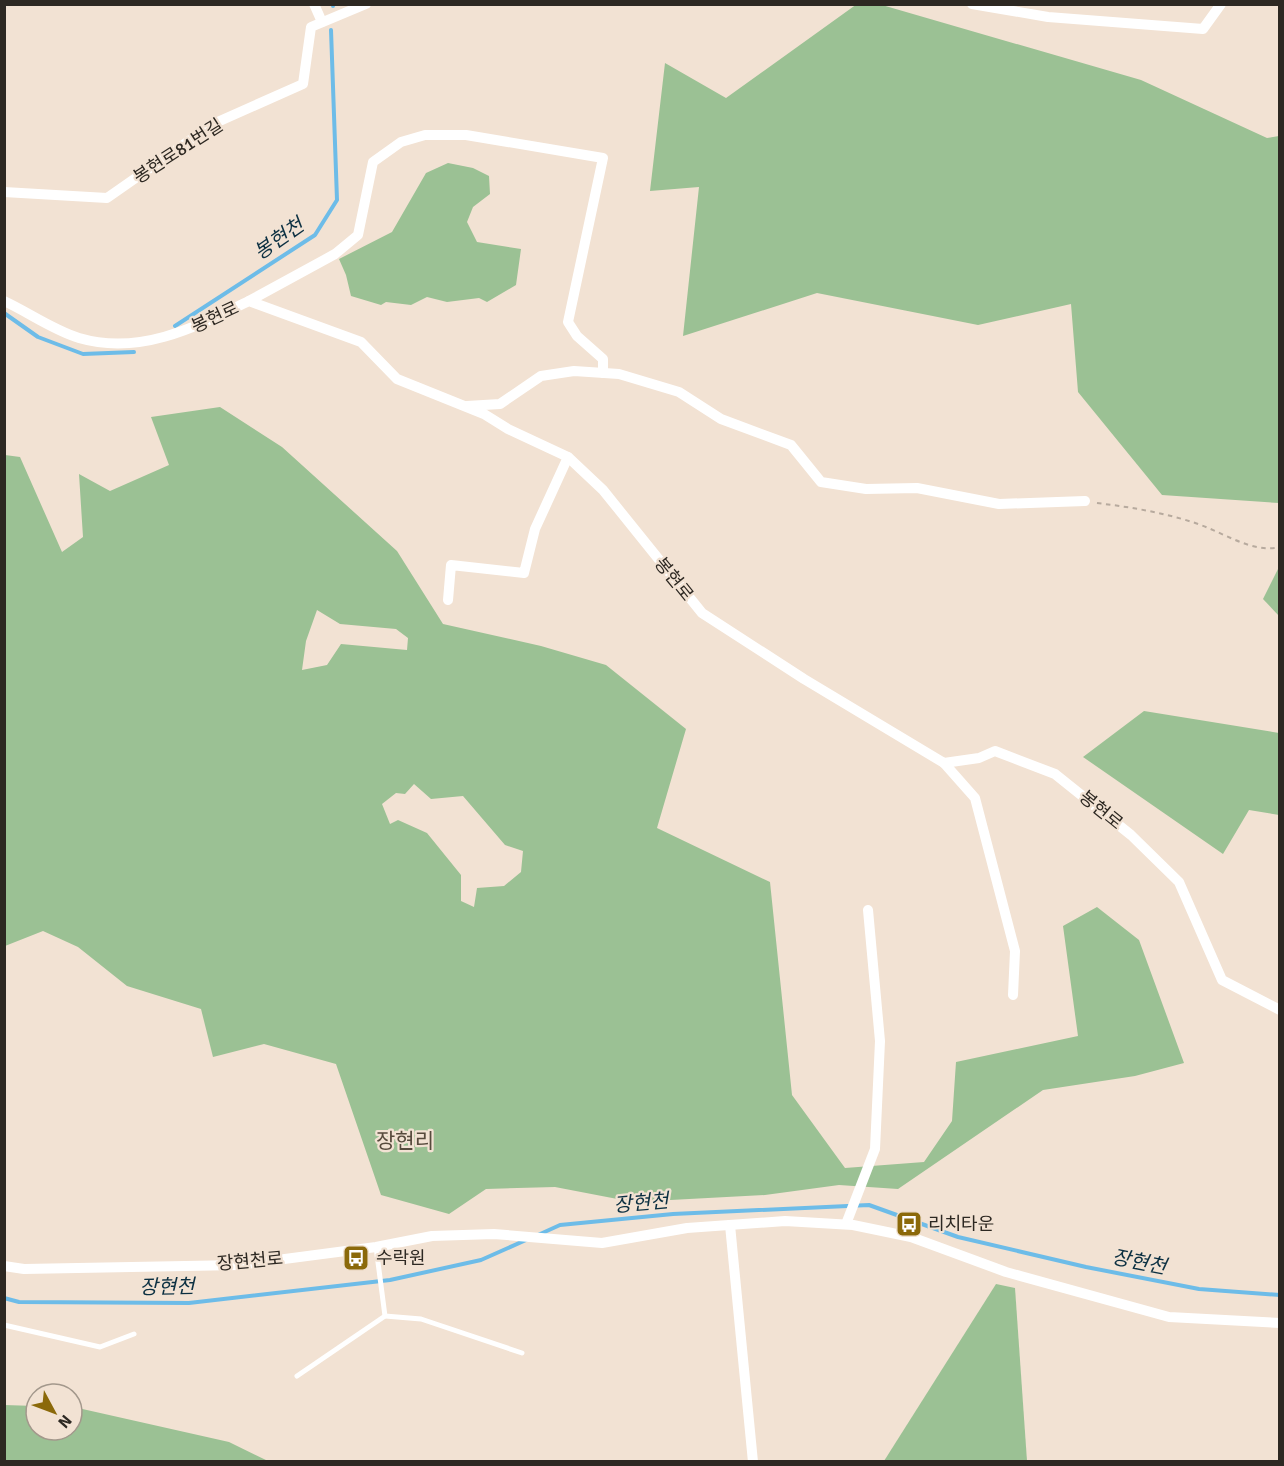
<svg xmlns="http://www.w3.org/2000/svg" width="1284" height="1466" font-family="Signika,'Noto Sans KR',sans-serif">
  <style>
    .green { fill: #9bc194; fill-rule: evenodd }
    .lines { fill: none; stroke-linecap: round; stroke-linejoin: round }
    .stream { stroke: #6dbce8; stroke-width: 4 }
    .path { stroke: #b7aa9e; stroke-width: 2; stroke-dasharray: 4.5 4.5; stroke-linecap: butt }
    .lane { stroke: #fff; stroke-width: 5 }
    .street { stroke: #fff; stroke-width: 10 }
    .labels { text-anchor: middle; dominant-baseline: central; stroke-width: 4.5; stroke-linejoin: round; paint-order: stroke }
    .street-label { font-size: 18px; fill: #2d2822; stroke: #f2e2d3 }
    .poi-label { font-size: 18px; fill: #2d2822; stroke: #f2e2d3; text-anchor: start }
    .water-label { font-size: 20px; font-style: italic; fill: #0c3042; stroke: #f2e2d3 }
    .quarter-label { font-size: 21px; fill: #574b3d; stroke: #f2e2d3 }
  </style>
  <rect width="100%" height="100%" fill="#f2e2d3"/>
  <g class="green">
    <path d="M857,4L882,5L1141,80L1267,138L1279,136V503L1162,495L1078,392L1071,304L978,325L817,293L683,336L699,187L650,191L665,63L726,98Z"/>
    <path d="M448,163L473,168L489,176L490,194L473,207L467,222L477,242L521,249L516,285L487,302L479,298L447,302L427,297L411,305L386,302L381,305L351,296L346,275L339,259L392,232L426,173Z"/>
    <path d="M220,407L282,447L397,551L443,624L541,646L606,665L686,729L657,828L770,882L792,1095L845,1168L924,1162L952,1121L956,1062L1078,1036L1063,926L1097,907L1139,940L1184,1063L1135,1076L1043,1090L898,1189L839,1185L765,1195L633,1202L555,1187L486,1189L449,1214L381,1195L336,1064L264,1044L213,1057L201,1009L127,986L78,947L43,931L5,946V455L20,457L62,552L83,537L79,474L110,491L169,465L151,417ZM317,610L340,624L396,629L408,638L407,650L341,644L327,665L302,670L306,641ZM414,784L431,799L463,796L505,845L523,851L521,872L504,886L477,888L474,907L461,901V875L427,833L398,820L390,824L382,804L396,793L405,794Z"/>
    <path d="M1279,567L1280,616H1279L1263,599Z"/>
    <path d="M1144,711L1279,733V815L1249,810L1223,854L1083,757Z"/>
    <path d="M996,1284L1015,1288L1027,1461H884Z"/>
    <path d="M4,1405L36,1406V1430H72V1408H78L229,1442L268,1461H5Z"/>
  </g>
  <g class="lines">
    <g class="stream">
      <path d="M333,6V4"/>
      <path d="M4,313L38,337L83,354L134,352"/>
      <path d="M175,326L315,235L337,200L331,30"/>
      <path d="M538,1235L560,1225L673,1214L869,1205L958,1237L1086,1267L1199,1289L1280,1295"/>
      <path d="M4,1298L19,1302L189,1303L390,1280L481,1260L526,1240"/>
    </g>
    <path class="path" d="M1097,503C1129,507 1161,512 1192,522C1220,530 1251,554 1280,547"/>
    <g class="lane">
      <path d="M376,1247L385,1316L421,1319L522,1353"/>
      <path d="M4,1325L100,1347L134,1334"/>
      <path d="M297,1376L385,1316"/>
    </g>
    <g class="street">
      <path d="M314,4L322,22"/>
      <path d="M972,4L1048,17L1203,29L1221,4"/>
      <path d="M4,192L107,198L213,124L303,84L311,27L366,4"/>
      <path d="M4,301C28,312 53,330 79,338C140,356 196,327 249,301L361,342L397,379L484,414L508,429L568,457L603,490L702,613L804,679L944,763L979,758L995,751L1055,774L1131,835L1179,882L1222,980L1280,1010"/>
      <path d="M249,301L335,254L358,235L373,162L401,142L425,135H466L603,158L568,322L577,336L603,359V373"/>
      <path d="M467,406L500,404L541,376L574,371L619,374L679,392L721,419L791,445L821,482L866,489L917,488L999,504L1085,501"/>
      <path d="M448,600L451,565L524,573L535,529L568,457"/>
      <path d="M944,763L975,798L1015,951L1013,995"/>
      <path d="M846,1224L875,1149L880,1041L868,910"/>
      <path d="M730,1225L753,1462"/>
      <path d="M4,1266L24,1269L239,1265L376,1247L432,1236L494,1234L602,1243L687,1228L785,1221L853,1225L911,1237L1006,1272L1169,1317L1280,1323"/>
    </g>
  </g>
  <defs>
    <g id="bus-square" transform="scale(1.35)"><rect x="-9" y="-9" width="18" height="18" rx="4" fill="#8b690a" stroke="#f2e2d3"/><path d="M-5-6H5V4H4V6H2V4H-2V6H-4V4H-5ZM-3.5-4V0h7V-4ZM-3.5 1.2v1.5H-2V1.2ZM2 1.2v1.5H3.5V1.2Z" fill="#fff"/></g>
  </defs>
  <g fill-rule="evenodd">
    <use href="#bus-square" x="909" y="1224"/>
    <use href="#bus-square" x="356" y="1258"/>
  </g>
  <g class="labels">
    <g class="street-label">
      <text transform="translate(178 151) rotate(-33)">봉현로81번길</text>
      <text transform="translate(215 317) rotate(-25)">봉현로</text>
      <text transform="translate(674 579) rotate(51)">봉현로</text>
      <text transform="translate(1101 810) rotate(39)">봉현로</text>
      <text transform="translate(250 1261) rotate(-5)">장현천로</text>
    </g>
    <g class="poi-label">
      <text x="928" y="1224">리치타운</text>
      <text x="376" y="1258">수락원</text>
    </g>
    <g class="water-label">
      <text transform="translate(279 239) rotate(-35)">봉현천</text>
      <text transform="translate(641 1203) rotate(-5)">장현천</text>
      <text transform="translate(1139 1262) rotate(11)">장현천</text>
      <text transform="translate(167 1287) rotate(-1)">장현천</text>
    </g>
    <g class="quarter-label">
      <text x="405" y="1141">장현리</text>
    </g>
  </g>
  <rect width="1284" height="1466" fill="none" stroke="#2d2822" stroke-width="12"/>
  <g transform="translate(54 1412) rotate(131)"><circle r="28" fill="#f2e2d3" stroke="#a3988c" stroke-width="1.5"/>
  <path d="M0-4.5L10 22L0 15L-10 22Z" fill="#8b690a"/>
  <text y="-9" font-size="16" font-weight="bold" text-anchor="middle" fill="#2d2822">N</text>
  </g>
</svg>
